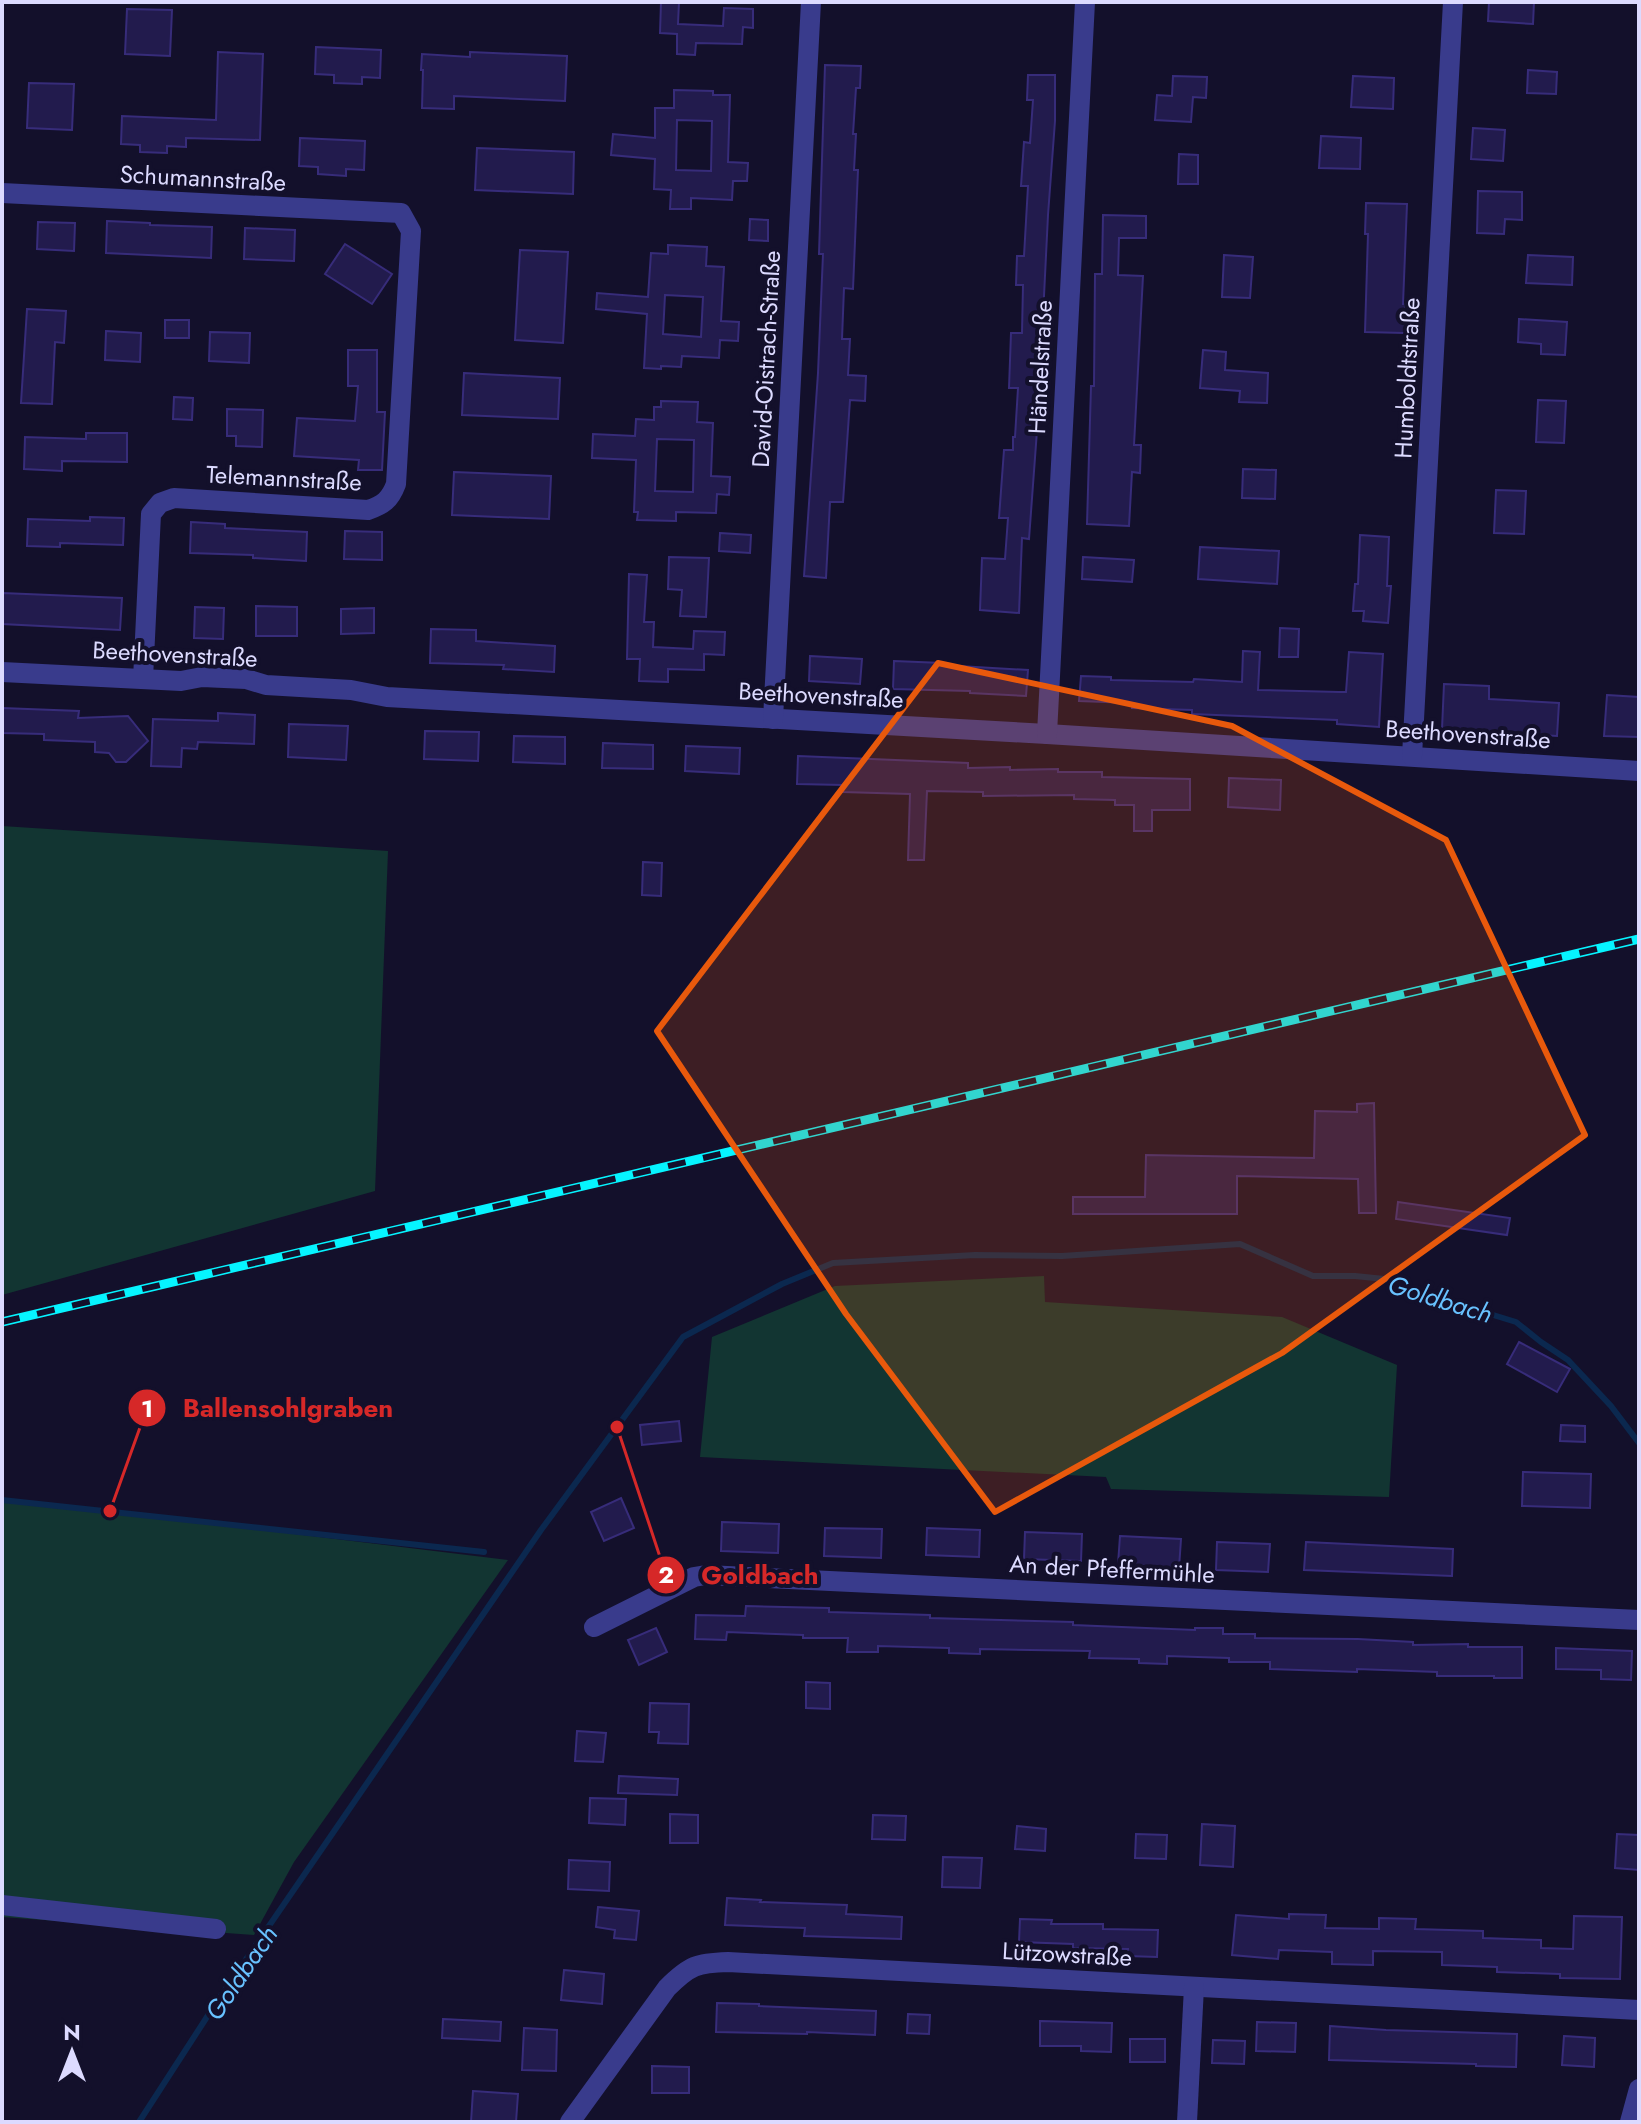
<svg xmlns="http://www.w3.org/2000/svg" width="1641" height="2124" font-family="Jost,sans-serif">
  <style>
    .green { fill: #123532 }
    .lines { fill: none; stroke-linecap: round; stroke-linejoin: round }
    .stream { stroke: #0b284f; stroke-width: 6 }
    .building { fill: #221b4d; stroke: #372c7a; stroke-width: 2; fill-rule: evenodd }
    .minor { stroke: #393b8c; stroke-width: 20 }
    .rail-casing { stroke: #06f4ff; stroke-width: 9 }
    .rail { stroke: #13102b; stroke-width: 6; stroke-dasharray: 18; stroke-linecap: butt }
    .marked { fill: #e8590c; fill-opacity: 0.2; stroke: #e8590c; stroke-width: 6; stroke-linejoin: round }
    .labels { text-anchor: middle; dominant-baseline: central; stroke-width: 8; stroke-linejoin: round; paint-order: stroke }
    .street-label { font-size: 24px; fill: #dcdaff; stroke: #13102b }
    .water-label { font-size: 26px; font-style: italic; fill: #68c2ff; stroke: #13102b }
    .leader { fill: none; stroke: #d62828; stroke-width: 3 }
    .callout-dot { fill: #d62828; stroke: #13102b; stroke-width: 3 }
    .mark-label { font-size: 24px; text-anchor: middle; font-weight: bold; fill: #fff }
    .callout-label { font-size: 26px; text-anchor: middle; font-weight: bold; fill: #d62828; stroke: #13102b; stroke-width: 8; stroke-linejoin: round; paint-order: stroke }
  </style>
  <rect width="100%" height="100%" fill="#13102b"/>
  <g class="green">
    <path d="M2,826L388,851L375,1191L2,1295Z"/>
    <path d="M1044,1276L1045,1302L1282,1317L1397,1365L1389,1497L1111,1489L1106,1477L700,1457L712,1337L835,1286Z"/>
    <path d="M2,1498L508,1560L294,1862L254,1935L2,1917Z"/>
  </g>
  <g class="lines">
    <g class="stream">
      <path d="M2,1500L484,1552"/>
      <path d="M139,2122L216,2003L541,1530L683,1337L782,1284L833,1263L975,1255L1062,1256L1240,1244L1313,1276H1355L1394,1280L1428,1295L1516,1322L1541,1342L1568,1360L1611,1406L1639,1443"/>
    </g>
  </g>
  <g class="building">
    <path d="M661,2H679L678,24L723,26L724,8L753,9V28L743,27L742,44L696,43L695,55L677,54V34L660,33Z"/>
    <path d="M1489,2H1534L1533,24L1488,21Z"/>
    <path d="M127,9L172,10L170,56L125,54Z"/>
    <path d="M316,47L381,50L380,78L362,77V84L334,83V75L315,74Z"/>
    <path d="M218,52L263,54L260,140L186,138V147L167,146V153L140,152V145L121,144L122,116L216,120Z"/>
    <path d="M470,52L567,56L565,101L454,96V109L422,108L423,70H421L422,54L470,57Z"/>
    <path d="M825,65L861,66L860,88H856L853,134H856L854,170H858L853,289L844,288L842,339H850L848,375L866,376L865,401L850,400L843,502H830L826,578L804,576L818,373L823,254H819Z"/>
    <path d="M1528,70L1557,72L1556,94L1527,93Z"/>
    <path d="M1028,75H1055V121L1048,215L1038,417L1029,539L1022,538L1019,613L980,610L982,558L1005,559L1008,518H999L1004,450H1013V437H1015L1018,388H1009L1011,333H1022L1023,285H1016L1017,256H1024L1028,186H1021L1024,142L1030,143L1033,100H1027Z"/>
    <path d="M1173,76L1207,77L1206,98L1193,97L1191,122L1155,120L1157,95L1172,96Z"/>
    <path d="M1353,76L1394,78L1393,109L1351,107Z"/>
    <path d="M29,83L74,84L72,130L27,128Z"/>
    <path d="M674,90L713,91V95H730L728,162L748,163L747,181H733L732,200L691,198V209H670L671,190L654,189L655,159L611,155L613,134L655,138V108H674ZM677,120L712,121L711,171L676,170Z"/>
    <path d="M1473,128L1505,130L1503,161L1471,159Z"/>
    <path d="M1321,136L1361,138L1360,169L1319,168Z"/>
    <path d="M300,138L365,141L364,170L346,169V176L318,174V167L299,166Z"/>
    <path d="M477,148L574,152L573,194L475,190Z"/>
    <path d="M1179,154L1198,155V184H1178Z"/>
    <path d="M1478,191L1522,192V220L1505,219L1504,234L1477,233Z"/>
    <path d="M1366,203L1407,204L1403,304H1405L1404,333L1365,332L1368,234H1365Z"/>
    <path d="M1103,215L1146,216V238H1119L1118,275L1143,276L1134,445H1141L1140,473L1132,472L1129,526L1087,524L1091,386H1094L1095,274H1102Z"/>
    <path d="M750,219L768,220V241L749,240Z"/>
    <path d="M107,221L150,223V225L212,227L211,258L106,253Z"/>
    <path d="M38,222L75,223L74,251L37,249Z"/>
    <path d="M245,228L295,230L294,261L244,259Z"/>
    <path d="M345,244L392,274L372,304L325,274Z"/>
    <path d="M668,245L707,247L706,266L724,267L721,321L739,322L738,341L720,340L719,358L682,356L681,367L661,366V369L644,368L647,314L596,309L597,293L648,297L651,253L668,254ZM665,295L703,297L701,337L663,334Z"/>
    <path d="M520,250L568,252L563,343L515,340Z"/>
    <path d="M1224,255L1253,257L1250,298L1222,297Z"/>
    <path d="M1528,255L1573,257L1572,285L1526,283Z"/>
    <path d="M27,309L66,311L64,343L55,342L52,404L21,403Z"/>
    <path d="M1519,319L1567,322L1565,355L1541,354V344L1518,342Z"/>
    <rect x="165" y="320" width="24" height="18"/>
    <path d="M106,331L141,333L140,362L105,360Z"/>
    <path d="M210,332L250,333L249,363L209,361Z"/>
    <path d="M348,350H377V412H385L382,470H358L359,460L294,456L297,418L355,421L358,386H348Z"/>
    <path d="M1203,350L1226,352L1225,370L1268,373L1267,403L1239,402L1240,391L1200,388Z"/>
    <path d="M464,373L560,378L558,419L462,415Z"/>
    <path d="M174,397L193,398L192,420L173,419Z"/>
    <path d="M1538,400L1566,401L1564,443L1536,442Z"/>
    <path d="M661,401L698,402L697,422L713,423L711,476L730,477L729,495L717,494L716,513L676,512V521L637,520L638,512H634L636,460L592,458L593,434L635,436L636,419L654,420V407H661ZM657,439L694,440L693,492L655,491Z"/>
    <path d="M227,409L263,410L262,447L236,446V436H227Z"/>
    <path d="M86,433H127V462L62,461V471L24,469L25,437L86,439Z"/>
    <path d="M1243,469L1276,470L1275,499L1242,498Z"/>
    <path d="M454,472L551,476L549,519L452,515Z"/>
    <path d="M1496,490L1526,491L1524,534L1494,533Z"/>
    <path d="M90,517L124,518L123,545L60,543V547L27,546L28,519L90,521Z"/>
    <path d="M191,522L225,524V528L307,532L306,561L253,558V555L190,553Z"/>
    <path d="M345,531L382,532V560L344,559Z"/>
    <path d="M720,533L751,535L750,553L719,551Z"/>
    <path d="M1360,535L1389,537L1387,586H1391L1388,623L1363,621L1364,611H1353L1355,584H1358Z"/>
    <path d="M1200,547L1279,551L1277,584L1198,579Z"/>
    <path d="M669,557L709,558L706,617L680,616L682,590L668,589Z"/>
    <path d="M1083,557L1134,560L1132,582L1082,579Z"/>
    <path d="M629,574L647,575L644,622H654L653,647L693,649L694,631L725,632L724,655L704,654V670L668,669V682L639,681L640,659H627Z"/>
    <path d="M2,593L122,598L120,630L2,624Z"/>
    <path d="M256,606L297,607V636H256Z"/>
    <path d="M195,607L224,608L223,639L194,638Z"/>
    <path d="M374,608V633L341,634V609Z"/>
    <path d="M1280,628L1299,629L1298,657H1279Z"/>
    <path d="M431,629L476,630V641L555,646L554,672L503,669L504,665L430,663Z"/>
    <path d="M1243,651L1260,652L1258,690L1339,692H1346L1349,652L1383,654L1379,727L1337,724V720L1192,714V710L1132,708V703L1079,701L1081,676L1111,677V680L1193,682L1194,679L1242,682Z"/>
    <path d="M810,656L862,659L860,684L809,681Z"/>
    <path d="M894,661L942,663V665L1028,670L1026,696L970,693V691L893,689Z"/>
    <path d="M1444,684L1489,686V699L1559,703L1557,736L1442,729Z"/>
    <path d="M1607,695L1639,697V737L1604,736Z"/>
    <path d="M2,708L79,711L78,718L128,716L148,741L126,762H116L109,753L95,752V742L44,740V734L2,733Z"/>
    <path d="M218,713L255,715L254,744L198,742L197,749L182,748L181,767L151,766L153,719L218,721Z"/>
    <path d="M289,724L348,726L346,760L288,757Z"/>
    <path d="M425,731L479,732L478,761L424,759Z"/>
    <path d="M514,736L565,737V764L513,762Z"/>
    <path d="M603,743L653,745V769L602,768Z"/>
    <path d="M686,746L740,748L739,774L685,771Z"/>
    <path d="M798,756L968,763V768L1010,767V770L1058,769V772H1102V777L1190,779V810H1152V831H1134V805H1115V800L1074,799V795L983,796V792L927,791L924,860H908L910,794L843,792V785L797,784Z"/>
    <path d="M1229,778L1281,780L1280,810L1228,807Z"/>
    <path d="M643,862L662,863L661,896L642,895Z"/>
    <path d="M1374,1103L1376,1213H1359L1358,1179L1237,1176V1214H1073V1197H1145L1146,1155L1314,1158L1315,1111L1357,1112V1104Z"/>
    <path d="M1398,1202L1510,1218L1507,1235L1396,1219Z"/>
    <path d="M1519,1342L1570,1369L1557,1392L1507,1364Z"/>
    <path d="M679,1421L681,1441L642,1445L640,1425Z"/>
    <path d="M1561,1425L1585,1426V1442L1560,1441Z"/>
    <path d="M1523,1472L1591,1474L1590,1508L1522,1506Z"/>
    <path d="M621,1498L634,1528L604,1541L591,1512Z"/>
    <path d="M722,1522L779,1524L778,1553L721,1551Z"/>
    <path d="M825,1528L882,1529L881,1558L824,1556Z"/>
    <path d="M927,1528L980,1530L979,1557L926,1555Z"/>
    <path d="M1025,1532L1082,1534L1081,1561L1024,1559Z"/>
    <path d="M1120,1536L1181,1539L1179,1568L1118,1564Z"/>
    <path d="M1217,1542L1270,1544L1268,1572L1216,1570Z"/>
    <path d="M1306,1542L1453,1549L1452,1576L1304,1570Z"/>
    <path d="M746,1606L829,1608V1612L930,1615V1618L1073,1622V1625L1195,1630V1628H1223V1634H1255V1638L1358,1639L1413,1642V1645L1468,1644V1647H1522V1678H1494V1676H1437V1672L1357,1669V1672L1270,1669V1662H1229V1658L1167,1656V1664L1139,1663V1659L1089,1658L1090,1651L980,1649V1654L949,1653V1648L878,1646V1652H847L848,1638H803V1635L727,1632L726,1640L695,1639L696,1615L745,1616Z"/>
    <path d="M656,1628L667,1652L639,1665L628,1640Z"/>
    <path d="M1556,1648L1632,1651L1631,1680L1601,1679V1670L1556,1669Z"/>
    <path d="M806,1682L830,1683V1709L806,1708Z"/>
    <path d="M650,1703L689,1704L688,1744L658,1743L659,1732H649Z"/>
    <path d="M577,1731L606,1733L603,1762L575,1761Z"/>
    <path d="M619,1776L678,1779L677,1795L618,1793Z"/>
    <path d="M590,1798L626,1799L625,1825L589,1823Z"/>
    <path d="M670,1814L698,1815V1843H670Z"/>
    <path d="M873,1815L906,1816L905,1840L872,1839Z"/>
    <path d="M1202,1824L1235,1826L1233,1867L1200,1865Z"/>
    <path d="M1017,1826L1046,1829L1045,1851L1015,1849Z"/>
    <path d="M1136,1834L1167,1835L1166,1859L1135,1858Z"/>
    <path d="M1617,1834L1639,1835V1870L1615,1868Z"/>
    <path d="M943,1857L982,1858L980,1888L942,1887Z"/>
    <path d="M569,1860L610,1862L609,1891L568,1889Z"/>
    <path d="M727,1898L761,1900L760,1902L847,1905L846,1914L902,1917L901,1939L804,1936L805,1928L725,1925Z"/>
    <path d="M598,1907L639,1911L636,1940L614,1938L615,1930L596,1927Z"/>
    <path d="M1289,1914L1326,1915L1325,1928L1379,1929V1918L1416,1919L1415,1929L1483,1931V1938L1541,1940V1948L1573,1949L1574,1916L1622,1917L1620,1979L1560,1978V1974L1497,1972V1967L1442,1965V1952L1373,1951V1965L1332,1964V1952L1279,1950L1278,1959L1232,1955L1236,1915L1289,1919Z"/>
    <path d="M1020,1919L1052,1920L1051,1924H1103V1929L1158,1930L1157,1957L1128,1956V1949L1073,1948V1944L1019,1942Z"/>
    <path d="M564,1970L604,1974L602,2004L561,2000Z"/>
    <path d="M717,2003L759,2004V2006L876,2011L875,2035L807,2032V2034L716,2032Z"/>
    <path d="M908,2014L930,2015L929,2034L907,2033Z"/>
    <path d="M443,2019L501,2022L500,2041L442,2038Z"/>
    <path d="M1040,2021L1112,2023L1111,2052L1081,2051V2046H1040Z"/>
    <path d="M1257,2022L1296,2023L1295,2052L1256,2051Z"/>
    <path d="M1330,2026L1386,2030L1517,2034L1516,2067L1476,2066V2064L1329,2060Z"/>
    <path d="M524,2028L557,2030L556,2071L522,2070Z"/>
    <path d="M1564,2036L1595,2038L1594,2067L1562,2065Z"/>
    <rect x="1130" y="2039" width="35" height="23"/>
    <path d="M1213,2040L1245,2041L1244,2064L1212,2063Z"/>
    <path d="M652,2066L689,2067V2093H652Z"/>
    <path d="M473,2091L518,2094L516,2122H471Z"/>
  </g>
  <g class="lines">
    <g class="minor">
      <path d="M2,193L401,213L411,231L396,484C390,500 383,505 368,510L174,498L160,503L151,514L143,679"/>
      <path d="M2,672L181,681L202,677L246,679L266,685L351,690L387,697L1047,734L1639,771"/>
      <path d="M773,719L811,2"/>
      <path d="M1047,734L1085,2"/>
      <path d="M1412,756L1453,2"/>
      <path d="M594,1627L694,1577L706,1575L1639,1620"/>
      <path d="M2,1905L216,1929"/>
      <path d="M570,2122L667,1988C690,1965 697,1963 728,1962L1639,2010"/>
      <path d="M1187,2122L1194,1987"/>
      <path d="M1630,2122L1639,2089"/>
    </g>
    <g class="rail-casing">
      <path id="rail" d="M2,1322L1639,939"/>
    </g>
    <use href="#rail" class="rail"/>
  </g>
  <path class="marked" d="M938,663L1232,726L1446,840L1585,1135L1282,1353L995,1512L846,1314L657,1031Z"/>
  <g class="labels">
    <g class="street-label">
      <text transform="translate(203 178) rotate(3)">Schumannstraße</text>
      <text transform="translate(766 359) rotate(-87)">David-Oistrach-Straße</text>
      <text transform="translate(1040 367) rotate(-87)">Händelstraße</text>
      <text transform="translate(1407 378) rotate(-87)">Humboldtstraße</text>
      <text transform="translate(284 478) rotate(3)">Telemannstraße</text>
      <text transform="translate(175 654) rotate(3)">Beethovenstraße</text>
      <text transform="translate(821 695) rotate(3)">Beethovenstraße</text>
      <text transform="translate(1468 734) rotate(4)">Beethovenstraße</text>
      <text transform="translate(1112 1569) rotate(3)">An der Pfeffermühle</text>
      <text transform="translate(1067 1954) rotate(3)">Lützowstraße</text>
    </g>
    <g class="water-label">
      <text transform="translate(1440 1299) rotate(17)">Goldbach</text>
      <text transform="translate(241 1973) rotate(-56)">Goldbach</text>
    </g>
  </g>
  <path class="leader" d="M110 1511L147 1408M617 1427L666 1575"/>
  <g class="callout-dot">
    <circle cx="110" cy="1511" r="8"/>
    <circle cx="617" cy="1427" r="8"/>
    <circle cx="147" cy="1408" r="20"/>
    <circle cx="666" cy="1575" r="20"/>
  </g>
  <g class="mark-label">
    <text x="147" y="1417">1</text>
    <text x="666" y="1583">2</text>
  </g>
  <g class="callout-label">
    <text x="288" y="1417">Ballensohlgraben</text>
    <text x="760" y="1584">Goldbach</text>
  </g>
  <rect width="1641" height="2124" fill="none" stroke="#dcdaff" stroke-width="8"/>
  <g transform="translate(72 2052)" stroke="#13102b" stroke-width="6" paint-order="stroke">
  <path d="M0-6L14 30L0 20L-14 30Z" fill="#dcdaff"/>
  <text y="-12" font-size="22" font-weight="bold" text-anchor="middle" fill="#dcdaff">N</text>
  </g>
</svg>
